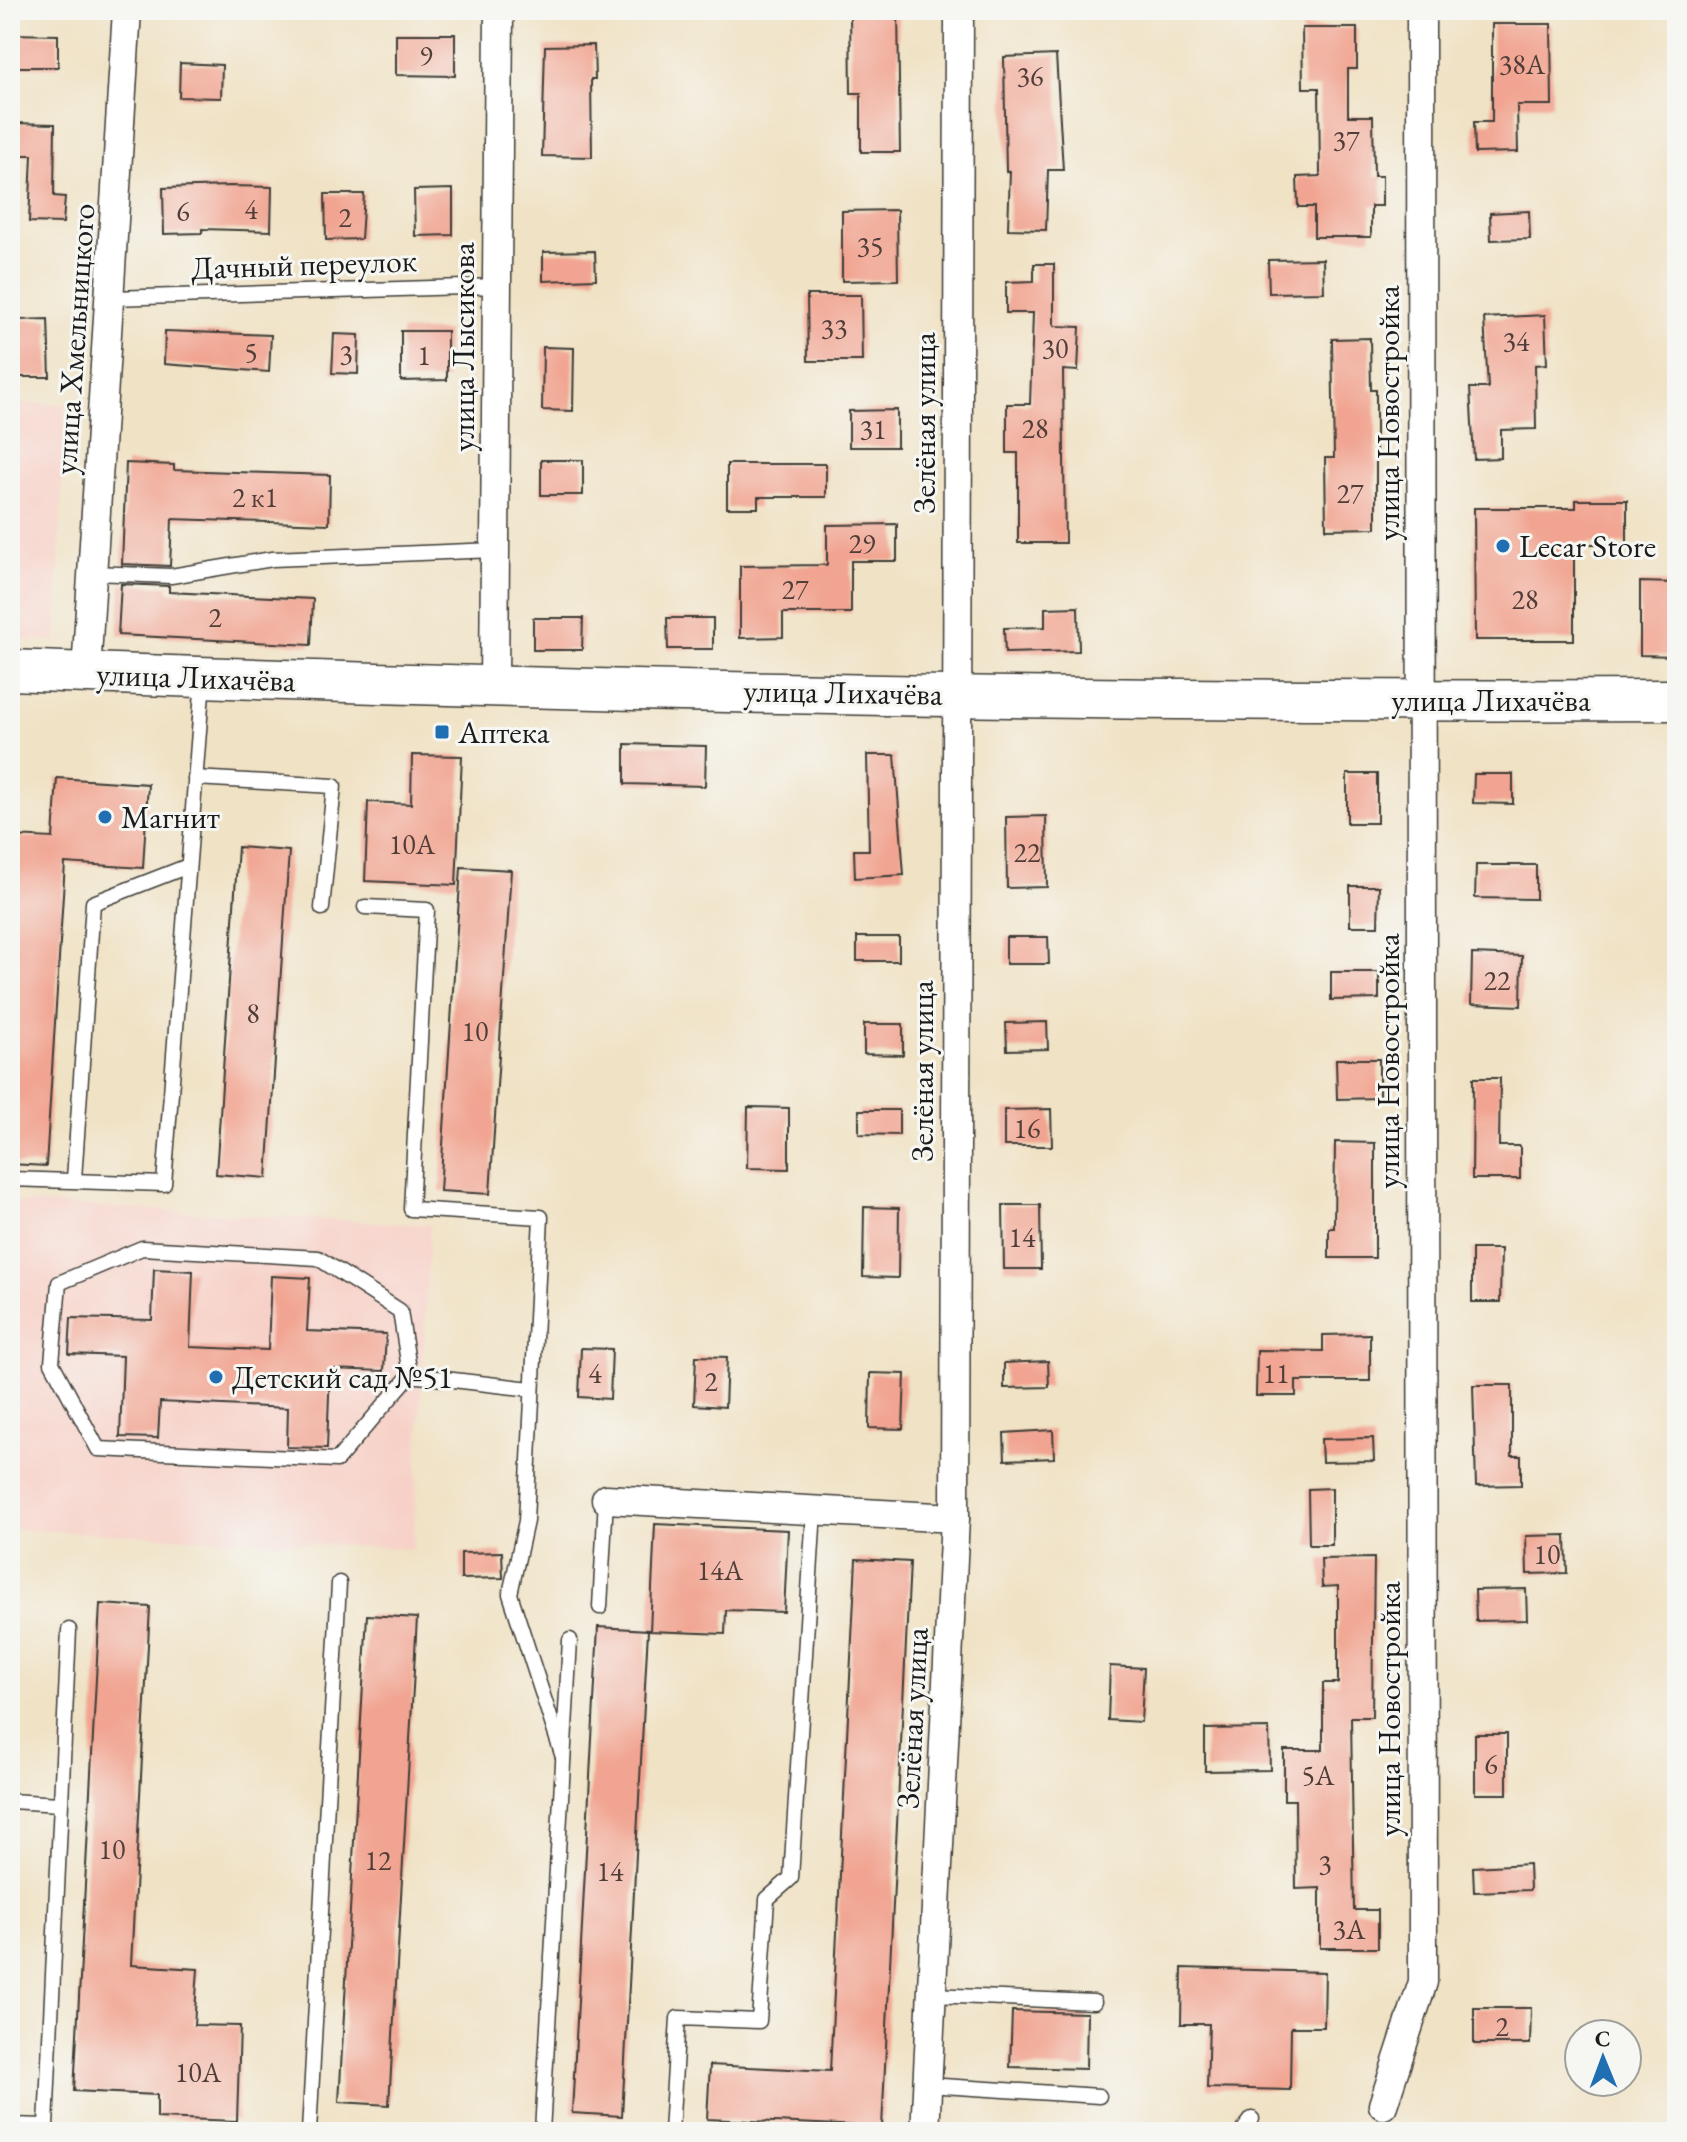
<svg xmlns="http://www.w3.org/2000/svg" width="1687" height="2142" font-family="'EB Garamond',serif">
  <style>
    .built { fill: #f7d1c8 }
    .building { fill: #f1a491 }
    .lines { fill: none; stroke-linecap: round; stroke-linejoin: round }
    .lane-casing { stroke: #3c3a35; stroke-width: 17 }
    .street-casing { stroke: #3c3a35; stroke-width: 31 }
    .secondary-casing { stroke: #3c3a35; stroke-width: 43 }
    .lane { stroke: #fff; stroke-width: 14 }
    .street { stroke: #fff; stroke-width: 28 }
    .secondary { stroke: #fff; stroke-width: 40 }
    .poi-dot { fill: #1f6fb2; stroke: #f6f6f2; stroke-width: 3 }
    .labels { text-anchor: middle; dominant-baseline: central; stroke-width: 6; stroke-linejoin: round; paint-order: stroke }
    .number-label { font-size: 28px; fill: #513e39 }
    .street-label { font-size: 32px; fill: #1c1c1c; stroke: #f6f6f2 }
    .poi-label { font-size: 32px; fill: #1c1c1c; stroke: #f6f6f2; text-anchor: start }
  </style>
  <rect width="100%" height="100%" fill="#f6f6f2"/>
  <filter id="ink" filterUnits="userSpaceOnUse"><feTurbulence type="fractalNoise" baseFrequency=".0125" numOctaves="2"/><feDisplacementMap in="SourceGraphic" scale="16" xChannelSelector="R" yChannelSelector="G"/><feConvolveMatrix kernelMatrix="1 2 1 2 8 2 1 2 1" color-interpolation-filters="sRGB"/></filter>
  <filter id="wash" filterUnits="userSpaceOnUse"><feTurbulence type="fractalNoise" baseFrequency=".006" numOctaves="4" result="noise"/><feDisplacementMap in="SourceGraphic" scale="32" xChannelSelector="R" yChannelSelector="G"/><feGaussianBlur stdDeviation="1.8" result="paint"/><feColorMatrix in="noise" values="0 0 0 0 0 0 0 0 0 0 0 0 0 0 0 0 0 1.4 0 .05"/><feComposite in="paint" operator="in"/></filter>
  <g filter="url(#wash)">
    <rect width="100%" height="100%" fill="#f0e2c5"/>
    <g class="built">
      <path d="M10,403L65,404L56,641L10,638Z"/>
      <path d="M10,1202L430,1225L413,1549L10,1529Z"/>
    </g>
    <g id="blocks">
      <g class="building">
        <path d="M850,10H898L900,152H861V93H851Z"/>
        <path d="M1492,24H1551L1552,105H1517L1518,152L1475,153L1474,122H1492Z"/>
        <path d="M1302,28H1357V69H1348V116H1373L1374,176H1382V206H1371V237H1314V207H1298L1297,177L1320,176L1319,88H1303Z"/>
        <path d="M10,34L58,35V67H10Z"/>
        <path d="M396,34H455V76L396,75Z"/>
        <path d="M594,45L595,79H591L592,157L542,156L545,46Z"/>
        <path d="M1056,55L1063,170H1048L1046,230L1008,229L1010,171L1006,172L1004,57Z"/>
        <path d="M180,63L222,65L221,98L179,97Z"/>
        <path d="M10,123L55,124L54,196L65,197L63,223L29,222L32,155H10Z"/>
        <path d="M230,186L272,187L271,231L202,229V233L164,234L163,188Z"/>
        <path d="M453,189V235L415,236L414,190Z"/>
        <path d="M325,194H364L361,239L326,240Z"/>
        <path d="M897,210L898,280L842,281V211Z"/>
        <path d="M1529,211L1530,239L1491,240L1490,213Z"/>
        <path d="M595,251L596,279L543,281V252Z"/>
        <path d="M1323,259L1324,292L1269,293L1268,260Z"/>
        <path d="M1034,264H1054V326L1080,327L1078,371L1063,370L1065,543H1018V453H1007V404H1030L1033,313H1006V282L1034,281Z"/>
        <path d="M807,295H861L862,361H808Z"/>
        <path d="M1545,315L1547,364L1535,365L1536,429L1501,430V458L1474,459L1470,388H1488L1484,318Z"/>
        <path d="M48,319L50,377H19L17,320Z"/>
        <path d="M165,331L271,335L269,372L164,364Z"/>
        <path d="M401,331H447V380L401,381Z"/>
        <path d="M334,334L359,335L358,374L332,373Z"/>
        <path d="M1370,338L1371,390H1376V528L1326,529L1325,458H1334L1332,339Z"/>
        <path d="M543,347L574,348L573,411L542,410Z"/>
        <path d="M897,410V447H849V411Z"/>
        <rect x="541" y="460" width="42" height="35"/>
        <path d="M126,463L174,465V470L330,475L329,524L172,519L170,566L122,564Z"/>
        <path d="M727,464H826V497H758V508H727Z"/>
        <path d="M1576,500H1627V544H1574V640H1475L1474,508H1576Z"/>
        <path d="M897,524V561H851V613H783V637L740,638V566L827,565V525Z"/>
        <path d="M1640,582L1675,583L1674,656L1640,655Z"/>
        <path d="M121,584L169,586V592L313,599L311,645L118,635Z"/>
        <path d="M1078,607L1079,651L1005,653L1004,628L1045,627V608Z"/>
        <path d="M533,618H583L582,650H533Z"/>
        <path d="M667,618H713V649H668Z"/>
        <path d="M625,744L706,746L705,786L625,784Z"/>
        <path d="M412,755L462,756L456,885L365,881L368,802L411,804Z"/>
        <path d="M867,755H895L904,875L855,878L854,850H869Z"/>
        <rect x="1347" y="774" width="30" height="49"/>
        <path d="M1474,774H1513V804L1473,803Z"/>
        <path d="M57,778L148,784L143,868L65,863L46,1166L10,1164V892L14,836L53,838Z"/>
        <path d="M1046,816L1047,887L1007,888L1006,817Z"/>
        <path d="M238,847L289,851L267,1178L216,1174Z"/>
        <path d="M1476,865H1536V899L1475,898Z"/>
        <path d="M461,867L511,870L490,1194L440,1191Z"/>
        <path d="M1350,886H1379L1378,926H1350Z"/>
        <rect x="857" y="937" width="42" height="24"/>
        <path d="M1006,937H1048L1049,964H1006Z"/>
        <path d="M1472,954L1522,956L1521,1006L1471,1004Z"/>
        <path d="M1331,972H1379V999L1331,1000Z"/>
        <path d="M1047,1022L1048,1049L1007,1050L1006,1023Z"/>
        <path d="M864,1024H903V1055L864,1054Z"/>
        <path d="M1336,1059H1379V1098L1337,1099Z"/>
        <path d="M1473,1078H1500L1499,1146H1520V1179H1472Z"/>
        <path d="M748,1107L789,1108V1169L747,1168Z"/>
        <path d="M1051,1109L1052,1146H1004V1110Z"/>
        <path d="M859,1110H899V1135L859,1134Z"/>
        <path d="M1335,1142L1375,1143V1258H1329V1228H1334Z"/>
        <path d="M1003,1205H1040L1041,1269H1004Z"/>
        <path d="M864,1207L899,1208L898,1278L863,1277Z"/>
        <path d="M1472,1249H1501L1500,1302H1472Z"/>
        <path d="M154,1269L193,1271L190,1347L268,1350L271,1276L310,1278L307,1331L386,1334L384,1371L330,1369L327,1448L287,1447L288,1408L160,1402L158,1438L120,1437L123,1356L69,1354L71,1318L152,1320Z"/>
        <path d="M1370,1334V1381H1296V1396H1256L1257,1350L1323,1351V1335Z"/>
        <path d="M581,1348L612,1349L610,1399L579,1397Z"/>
        <path d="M696,1356L727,1357L725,1407L694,1405Z"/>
        <path d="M1048,1361L1049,1387L1004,1388V1363Z"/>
        <path d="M870,1373L905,1374L903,1429L869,1428Z"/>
        <path d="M1473,1385H1512V1456H1521V1485L1476,1486Z"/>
        <path d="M1053,1430L1054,1458L1005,1460L1004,1433Z"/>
        <path d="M1373,1438L1374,1461L1322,1462L1321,1439Z"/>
        <path d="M1332,1488V1545H1309L1308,1489Z"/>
        <path d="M655,1524L788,1530L784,1612L726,1610L725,1634L650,1631Z"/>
        <path d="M1566,1535L1567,1573L1527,1574L1526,1536Z"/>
        <path d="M502,1552L503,1578L461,1579V1553Z"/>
        <path d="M1374,1558L1372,1717H1351L1354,1910H1378V1948H1320V1888L1296,1889L1295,1800H1284V1750H1323V1683H1338V1586L1322,1587L1321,1559Z"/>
        <path d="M856,1559L910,1562L882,2127L707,2119L710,2065L830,2071Z"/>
        <path d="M1526,1589L1527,1620L1476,1621L1475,1590Z"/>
        <path d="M100,1604L150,1607L131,1965L198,1969L194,2025L240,2026L237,2121L157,2118V2095L74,2091Z"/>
        <path d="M367,1615L417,1618L389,2105L339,2102Z"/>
        <path d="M598,1627L648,1630L622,2116L572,2113Z"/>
        <path d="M1110,1666L1144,1668L1141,1722L1108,1720Z"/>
        <path d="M1269,1728L1270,1770L1205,1771V1729Z"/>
        <rect x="1475" y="1734" width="32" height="60"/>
        <path d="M1529,1864L1530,1890L1474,1892L1473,1867Z"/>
        <path d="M1182,1968L1325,1972L1324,2027H1291L1290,2090L1207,2088L1209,2024H1181Z"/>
        <path d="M1474,2008H1531L1530,2044H1474Z"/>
        <path d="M1012,2011L1087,2013L1086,2069L1010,2067Z"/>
      </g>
    </g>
  </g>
  <g filter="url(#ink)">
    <use href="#blocks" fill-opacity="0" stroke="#3c3a35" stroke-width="2"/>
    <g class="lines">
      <g class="lane-casing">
        <g id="lane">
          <path d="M112,298L497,286"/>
          <path d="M93,573L171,576L272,559L495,550"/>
          <path d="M195,778L334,786L322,908"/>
          <path d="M365,907L427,910L411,1209L541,1217L526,1521L510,1594L563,1757"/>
          <path d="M10,1179L164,1184L203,679"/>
          <path d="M74,1179L93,903L188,866"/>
          <path d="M410,1375L337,1460L98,1449L52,1363L59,1283L142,1248L318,1258L400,1311L410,1375L531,1389"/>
          <path d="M600,1607L606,1499"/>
          <path d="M10,1801L60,1804"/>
          <path d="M932,1995L1094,2002"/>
          <path d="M927,2085L1099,2096"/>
          <path d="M10,2125L46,2126L69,1630"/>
          <path d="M309,2132L339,1583"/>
          <path d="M542,2132L570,1640"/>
          <path d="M671,2132L678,2018L759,2021L767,1899L791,1878L814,1511"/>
          <path d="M1242,2132L1252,2119"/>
        </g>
      </g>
      <g class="street-casing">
        <g id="street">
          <path d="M86,673L127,10"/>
          <path d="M494,685L499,10"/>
          <path d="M606,1499L955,1518"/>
          <path d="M1383,2105L1423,1982L1421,10"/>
          <path d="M925,2132L955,1518L959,10"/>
        </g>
      </g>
      <g class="secondary-casing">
        <path id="secondary" d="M10,670C565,692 1122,703 1677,700"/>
      </g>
      <use href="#lane" class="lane"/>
      <use href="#street" class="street"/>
      <use href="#secondary" class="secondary"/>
    </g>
  </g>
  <g class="poi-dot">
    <circle cx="1503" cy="546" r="8"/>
    <rect x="434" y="724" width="16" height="16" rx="4"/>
    <circle cx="105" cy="817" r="8"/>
    <circle cx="216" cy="1377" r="8"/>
  </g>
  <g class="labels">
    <g class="number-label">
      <text x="426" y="55">9</text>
      <text x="1522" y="64">38А</text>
      <text x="1030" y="76">36</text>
      <text x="1346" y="140">37</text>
      <text x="251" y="209">4</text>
      <text x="183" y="211">6</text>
      <text x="345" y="217">2</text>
      <text x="870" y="246">35</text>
      <text x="834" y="328">33</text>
      <text x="1516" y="341">34</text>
      <text x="1055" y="348">30</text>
      <text x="251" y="352">5</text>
      <text x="346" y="354">3</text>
      <text x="424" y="355">1</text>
      <text x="1035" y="428">28</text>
      <text x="873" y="429">31</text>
      <text x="1350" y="493">27</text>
      <text x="255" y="497">2 к1</text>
      <text x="862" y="543">29</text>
      <text x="795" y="589">27</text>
      <text x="1525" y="599">28</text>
      <text x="215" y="617">2</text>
      <text x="412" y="844">10А</text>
      <text x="1027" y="852">22</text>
      <text x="1497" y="980">22</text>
      <text x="253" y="1013">8</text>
      <text x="475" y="1031">10</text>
      <text x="1027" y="1128">16</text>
      <text x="1022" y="1237">14</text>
      <text x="595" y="1373">4</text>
      <text x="1276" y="1373">11</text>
      <text x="711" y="1381">2</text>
      <text x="1547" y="1554">10</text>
      <text x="720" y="1570">14А</text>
      <text x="1491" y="1764">6</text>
      <text x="1318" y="1775">5А</text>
      <text x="112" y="1849">10</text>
      <text x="378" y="1860">12</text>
      <text x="1325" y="1864">3</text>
      <text x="610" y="1871">14</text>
      <text x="1349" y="1929">3А</text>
      <text x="1502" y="2026">2</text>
      <text x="198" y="2072">10А</text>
    </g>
    <g class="street-label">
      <text transform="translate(304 264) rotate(-2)">Дачный переулок</text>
      <text transform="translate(74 339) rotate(-86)">улица Хмельницкого</text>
      <text transform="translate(463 347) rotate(-90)">улица Лысикова</text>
      <text transform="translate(1388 413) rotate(-90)">улица Новостройка</text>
      <text transform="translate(924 423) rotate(-90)">Зелёная улица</text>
      <text transform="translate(196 677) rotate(2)">улица Лихачёва</text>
      <text transform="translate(843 692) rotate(1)">улица Лихачёва</text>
      <text x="1491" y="700">улица Лихачёва</text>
      <text transform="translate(1388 1061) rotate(-90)">улица Новостройка</text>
      <text transform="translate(922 1071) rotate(-90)">Зелёная улица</text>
      <text transform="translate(1389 1709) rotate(-90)">улица Новостройка</text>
      <text transform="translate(912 1718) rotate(-87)">Зелёная улица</text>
    </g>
    <g class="poi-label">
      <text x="1519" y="546">Lecar Store</text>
      <text x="458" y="732">Аптека</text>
      <text x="121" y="817">Магнит</text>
      <text x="232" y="1377">Детский сад №51</text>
    </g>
  </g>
  <rect width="1687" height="2142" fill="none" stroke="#f6f6f2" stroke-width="40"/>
  <g transform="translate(1603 2058) rotate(359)"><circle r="38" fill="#f6f6f2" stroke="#9f9f9c" stroke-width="2"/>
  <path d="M0-6L14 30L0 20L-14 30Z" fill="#1f6fb2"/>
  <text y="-12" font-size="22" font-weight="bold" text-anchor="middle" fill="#1c1c1c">С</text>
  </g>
</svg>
